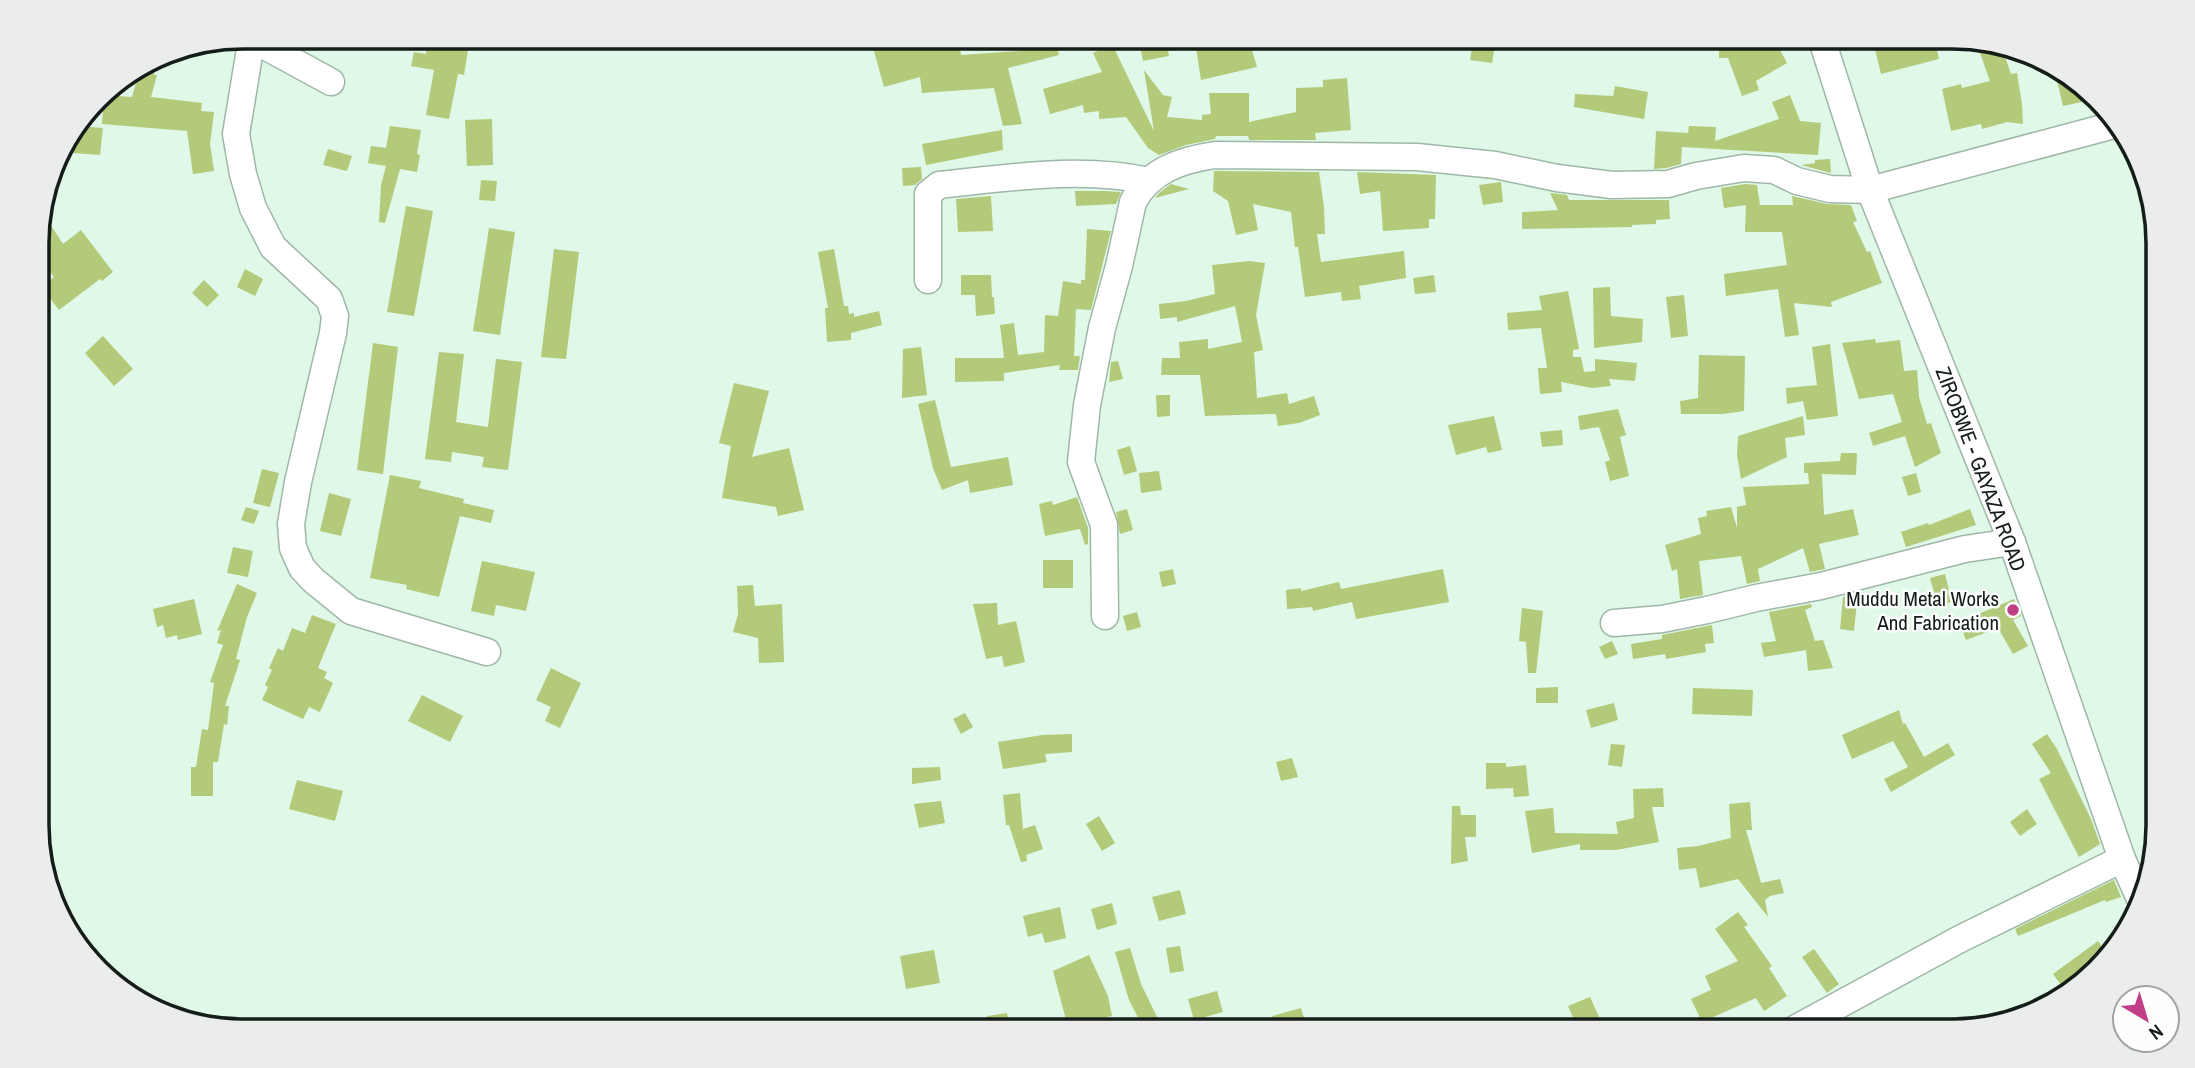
<svg xmlns="http://www.w3.org/2000/svg" width="2195" height="1068" font-family="'Archivo Narrow',sans-serif">
  <style>
    .building { fill: #b2ca7a }
    .lines { fill: none; stroke-linecap: round; stroke-linejoin: round }
    .minor-casing { stroke: #a0b7a8; stroke-width: 29 }
    .minor { stroke: #fff; stroke-width: 26 }
    .poi-dot { fill: #c03f87; stroke: #fefefe; stroke-width: 2.5 }
    .labels { text-anchor: middle; dominant-baseline: central; stroke-width: 5; stroke-linejoin: round; paint-order: stroke }
    .street-label { font-size: 21px; fill: #141d17; stroke: #fefefe }
    .poi-label { font-size: 21px; fill: #141d17; stroke: #fefefe; text-anchor: end }
    .rim { fill: none; stroke: #141d17; stroke-width: 3.5 }
  </style>
  <rect width="100%" height="100%" fill="#e0f8e7"/>
  <g class="building">
    <path d="M870,37H959L961,55L1019,51L1016,37H1054L1059,55L1008,68L1022,124L1003,126L994,88L922,93L920,77L884,87Z"/>
    <path d="M1146,37H1248L1257,67L1201,80L1196,48L1168,51L1169,56L1143,61L1140,46L1147,45Z"/>
    <path d="M1474,37L1496,38L1492,63L1470,60Z"/>
    <path d="M1719,37H1773L1787,63L1756,81L1759,90L1742,96L1728,58H1719Z"/>
    <path d="M1872,37H1934L1939,59L1881,74Z"/>
    <path d="M427,44L468,50L464,75L458,74L449,119L426,115L434,70L411,66L414,52L426,54Z"/>
    <path d="M1112,44L1154,131L1144,70L1163,95L1172,97L1167,117L1202,120V115L1211,114L1209,93H1249V122L1296,112V88L1323,87V80L1347,78L1351,130L1315,133L1316,140H1249L1248,136H1216L1215,139L1186,145L1159,155L1148,148L1126,117L1099,119V111L1084,113L1083,105L1050,114L1043,89L1102,72L1093,53Z"/>
    <path d="M1997,47L2002,48L2011,74L2017,73L2022,104L2023,124L2007,122L1982,129L1981,124L1951,131L1942,89L1961,84L1962,88L1990,81L1980,53Z"/>
    <path d="M157,57L154,75H157L151,97L202,103L201,111L214,112L210,144L214,171L193,174L187,131L102,124L104,95L132,97L140,68Z"/>
    <path d="M2054,68L2091,100L2063,106Z"/>
    <path d="M1615,86L1648,92L1644,119L1574,107L1575,94L1613,96Z"/>
    <path d="M1790,95L1800,121L1821,123L1818,155L1682,147L1681,164L1666,168L1654,169L1656,131L1688,133L1689,126L1716,127L1715,141L1779,119L1772,102Z"/>
    <path d="M492,119L493,165L467,166L465,120Z"/>
    <path d="M78,126L103,128L100,155L73,153Z"/>
    <path d="M390,126L421,130L417,154L420,155L417,172L400,169L385,223L379,222L381,185L386,166L368,163L371,146L386,148Z"/>
    <path d="M1002,130L1003,150L926,165L922,144Z"/>
    <path d="M328,149L352,156L347,171L323,165Z"/>
    <path d="M1830,159L1831,173L1801,165L1815,163V160Z"/>
    <path d="M921,167L922,179L915,185L903,186L902,168Z"/>
    <path d="M1214,171L1319,172L1324,207L1325,234H1317L1321,262L1404,251L1406,278L1359,286L1361,299L1342,301L1341,292L1305,297L1298,247H1295L1291,212L1253,204L1258,230L1236,235L1228,201L1213,191Z"/>
    <path d="M1357,172L1436,175L1435,219H1429V228L1383,231L1380,191L1360,194Z"/>
    <path d="M481,180L497,181L495,201L479,200Z"/>
    <path d="M1501,182L1503,202L1483,205L1479,185Z"/>
    <path d="M1171,184L1189,189L1155,198L1159,193Z"/>
    <path d="M1745,184L1757,185L1760,205H1793L1792,196L1827,204L1851,205L1857,221L1853,222L1867,252L1870,251L1882,283L1831,302L1832,307L1794,303L1799,335L1785,337L1778,289L1726,296L1724,274L1787,265L1782,232H1745L1746,205L1724,208L1721,188Z"/>
    <path d="M1075,191H1104L1121,192L1116,204L1076,206Z"/>
    <path d="M1550,193L1567,195L1569,200H1669L1670,219L1656,220V224L1632,225V227L1522,229V212L1558,210Z"/>
    <path d="M991,196L993,231L958,232L956,199Z"/>
    <path d="M406,206L433,211L414,316L387,312Z"/>
    <path d="M48,221L63,244L81,230L113,272L102,281L100,279L59,310L41,287L54,277L37,256V229Z"/>
    <path d="M489,228L515,232L500,335L473,331Z"/>
    <path d="M1087,229L1111,231L1091,310L1076,309L1074,356H1080L1078,370H1059L1060,365L1004,373V381L955,382V358H1004L1000,325L1014,323L1018,355L1044,352L1045,315L1058,316L1063,281L1081,284V280H1085Z"/>
    <path d="M554,249L579,252L566,359L541,357Z"/>
    <path d="M834,249L844,306H848L849,314L854,313V317L879,311L882,325L851,333V340L827,342L825,308H828L818,252Z"/>
    <path d="M1249,261L1265,263L1256,315L1263,350L1254,352L1257,398L1287,393L1289,404L1314,396L1320,415L1299,423L1278,426L1276,414L1205,416L1200,375H1161L1162,358H1180L1179,342L1208,339V349L1242,342L1235,306L1177,322V317L1160,319L1159,304L1186,301L1215,294L1212,265Z"/>
    <path d="M245,269L263,279L255,296L237,287Z"/>
    <path d="M961,275H991L992,297H994L995,314L976,316L975,295H961Z"/>
    <path d="M1434,275L1436,292L1415,294L1413,278Z"/>
    <path d="M204,280L219,295L207,307L192,293Z"/>
    <path d="M1610,287L1611,316L1643,319L1642,342L1594,348L1593,288Z"/>
    <path d="M1568,291L1579,349L1573,350V357H1581L1584,372L1595,371V359L1637,363L1635,381L1609,379L1611,386L1592,388L1561,382L1562,392L1540,394L1538,368H1547L1541,328L1508,330L1507,313L1542,310L1539,296Z"/>
    <path d="M1684,295L1688,336L1671,338L1666,297Z"/>
    <path d="M103,336L133,369L114,386L85,353Z"/>
    <path d="M1875,339L1876,343L1900,340L1904,371L1917,370L1919,397L1927,424L1931,423L1941,453L1915,467L1905,436L1873,446L1869,433L1902,422L1893,394L1859,399L1842,343Z"/>
    <path d="M373,343L398,347L383,474L357,470Z"/>
    <path d="M1830,344L1838,416L1807,420L1803,401L1787,404L1786,388L1817,385L1812,347Z"/>
    <path d="M921,347L927,395L902,398L903,349Z"/>
    <path d="M439,352L464,354L456,422L488,427L496,359L522,362L508,470L482,467L484,457L452,452L451,462L425,459Z"/>
    <path d="M1699,355L1745,356L1744,411L1723,414H1681L1680,401L1698,398Z"/>
    <path d="M1118,361L1123,379L1109,382L1111,362Z"/>
    <path d="M734,383L769,391L752,457L789,448L804,510L778,516L776,507L722,498L731,446L719,443Z"/>
    <path d="M1156,395H1170V416L1157,417Z"/>
    <path d="M935,400L951,467L1008,457L1013,485L970,493L968,480L942,490L933,468L918,404Z"/>
    <path d="M1618,409L1626,435L1620,437L1629,476L1610,481L1605,462L1610,460L1599,427L1580,430L1578,416Z"/>
    <path d="M1494,416L1502,450L1488,453L1486,447L1456,455L1448,425Z"/>
    <path d="M1803,416L1805,435L1785,438L1787,457L1741,479L1737,455L1738,436Z"/>
    <path d="M1562,430L1563,445L1542,447L1540,432Z"/>
    <path d="M1130,446L1137,471L1124,475L1117,450Z"/>
    <path d="M1841,453H1857L1856,475L1822,474L1824,515L1853,509L1859,535L1819,544L1825,569L1810,572L1803,548L1758,569L1760,581L1747,584L1741,556L1699,561L1703,595L1680,599L1677,569L1672,571L1665,545L1701,534L1698,518L1707,516L1706,511L1731,507L1737,528V507L1746,505L1743,487L1809,484L1808,473H1804V463L1840,461Z"/>
    <path d="M262,469L279,473L270,507L253,503Z"/>
    <path d="M1159,471L1162,490L1141,493L1139,473Z"/>
    <path d="M1916,473L1921,492L1908,496L1902,477Z"/>
    <path d="M390,475L421,481L419,488L464,499L463,503L494,510L491,523L460,516L439,597L406,589L407,585L370,578Z"/>
    <path d="M329,493L351,499L341,536L320,531Z"/>
    <path d="M1077,497L1088,528V544L1085,545L1080,529L1045,536L1039,504L1052,501L1053,505Z"/>
    <path d="M246,507L259,511L254,524L241,520Z"/>
    <path d="M1127,509L1133,530L1120,534L1116,512Z"/>
    <path d="M1970,509L1976,525L1906,547L1901,532L1928,523L1929,525Z"/>
    <path d="M233,547L253,551L248,577L227,573Z"/>
    <rect x="1043" y="560" width="30" height="28"/>
    <path d="M482,561L535,572L526,611L496,605L494,616L471,611Z"/>
    <path d="M1173,569L1176,584L1162,587L1159,572Z"/>
    <path d="M1443,569L1449,602L1356,619L1352,602L1313,611L1312,607L1287,609L1286,590L1301,588V591L1339,582L1341,589Z"/>
    <path d="M1945,574L1952,602L1938,606L1930,578Z"/>
    <path d="M237,584L257,593L247,617L236,659L240,660L225,706H229L227,725L224,724L218,762H213V796H191V767H196L202,729L208,730L214,683L210,682L223,645L217,643L221,630L217,631Z"/>
    <path d="M753,585L755,606L782,604L784,662L759,663L758,638L733,632L738,614L737,586Z"/>
    <path d="M1858,593L1854,631L1840,629L1843,597Z"/>
    <path d="M194,599L202,634L178,640L177,635L166,638L163,625L157,627L153,609Z"/>
    <path d="M2014,599L2021,616L2013,620L2028,646L2013,654L1998,628L1966,640L1959,622Z"/>
    <path d="M997,603L998,625L1016,621L1025,662L1004,667L1002,656L986,659L973,604Z"/>
    <path d="M1811,604L1812,607L1805,610L1815,641L1823,640L1833,668L1808,671L1806,650L1764,657L1761,643L1776,641L1769,612Z"/>
    <path d="M1522,608L1543,611L1536,673H1528L1526,642L1519,641Z"/>
    <path d="M1137,612L1141,627L1127,631L1123,616Z"/>
    <path d="M312,615L336,624L318,668L327,672L324,678L333,683L320,712L309,707L303,719L262,700L268,687L265,685L272,670L269,668L278,648L283,651L292,628L305,633Z"/>
    <path d="M1712,625L1714,643L1705,644L1706,652L1666,659L1665,654L1633,659L1631,644L1662,639V635Z"/>
    <path d="M1612,641L1618,654L1605,659L1599,647Z"/>
    <path d="M551,668L581,683L560,728L545,721L551,707L536,700Z"/>
    <path d="M1558,687V703H1536V688Z"/>
    <path d="M1693,688L1753,690L1752,716L1692,714Z"/>
    <path d="M422,695L463,716L450,742L408,721Z"/>
    <path d="M1614,703L1618,720L1591,728L1586,710Z"/>
    <path d="M1899,710L1903,724L1905,723L1924,757L1948,743L1955,755L1891,792L1884,779L1908,767L1893,741L1852,759L1842,735Z"/>
    <path d="M965,713L973,727L961,734L953,719Z"/>
    <path d="M1072,734V752L1045,754L1047,762L1003,769L998,742L1042,735Z"/>
    <path d="M2047,734L2057,749L2091,819L2100,844L2079,857L2039,779L2051,773L2032,744Z"/>
    <path d="M1611,744L1625,745L1622,767L1608,765Z"/>
    <path d="M1292,758L1298,777L1281,781L1276,762Z"/>
    <path d="M1486,763H1506V767L1526,765L1529,796L1514,797L1513,788L1486,789Z"/>
    <path d="M940,767L941,780L912,784V768Z"/>
    <path d="M297,780L343,791L335,821L289,809Z"/>
    <path d="M1663,788L1664,807H1652L1659,842L1616,850H1580V844L1532,853L1525,811L1553,808L1555,833L1618,834L1616,822L1634,818L1633,789Z"/>
    <path d="M1020,793L1023,829L1035,825L1043,849L1026,855L1027,861L1021,862L1009,825H1006L1003,795Z"/>
    <path d="M941,801L945,823L919,828L914,804Z"/>
    <path d="M1750,802L1752,830H1746L1761,883L1780,879L1784,893L1770,896L1765,900L1768,917L1738,879L1700,888L1696,868L1679,870L1677,848L1698,846L1731,838L1729,804Z"/>
    <path d="M1452,806H1460L1461,815H1476V837H1465L1468,861L1451,864Z"/>
    <path d="M2027,809L2037,824L2020,836L2010,822Z"/>
    <path d="M1099,816L1115,843L1102,851L1086,824Z"/>
    <path d="M2114,880L2121,897L2106,902L2105,900L2018,936L2015,929Z"/>
    <path d="M1180,890L1186,914L1159,921L1152,897Z"/>
    <path d="M1112,903L1117,924L1097,930L1091,909Z"/>
    <path d="M1060,907L1066,938L1045,943L1042,933L1028,937L1023,916Z"/>
    <path d="M1738,912L1748,925L1744,927L1772,966L1769,968L1787,996L1764,1011L1756,998L1702,1022L1691,999L1711,990L1705,976L1738,961L1715,929Z"/>
    <path d="M2098,941L2106,952L2068,995L2053,974Z"/>
    <path d="M1180,946L1184,971L1170,973L1166,948Z"/>
    <path d="M1130,948L1141,984L1158,1019L1143,1027L1129,1000L1115,952Z"/>
    <path d="M1814,949L1839,984L1827,993L1802,957Z"/>
    <path d="M934,950L940,983L906,989L900,956Z"/>
    <path d="M1089,955L1108,996L1112,1016L1082,1022L1085,1031H1069L1053,971Z"/>
    <path d="M1217,991L1223,1012L1194,1020L1188,999Z"/>
    <path d="M1590,997L1599,1017L1577,1027L1568,1006Z"/>
    <path d="M1301,1008L1308,1031H1276L1272,1016Z"/>
    <path d="M1007,1013L1010,1027L989,1031L987,1016Z"/>
  </g>
  <g class="lines">
    <g class="minor-casing">
      <g id="minor">
        <path d="M252,37L236,134L243,174L253,208L273,247L329,299L335,316L333,333L298,482L291,524L293,548L302,568L313,580L351,611L487,652"/>
        <path d="M1821,37L1870,190L2012,542L2122,859L2141,901"/>
        <path d="M252,39L331,82"/>
        <path d="M928,280V194L939,185C1008,178 1081,166 1149,181"/>
        <path d="M1105,616L1104,525L1081,462L1087,405L1102,328L1119,266L1133,202C1150,170 1181,160 1215,155L1417,157L1495,165L1557,178L1612,185L1668,184L1696,176L1744,168L1774,170L1797,181L1830,189L1870,190L2118,124"/>
        <path d="M1614,623L1662,619L1707,610L1756,598L1821,586L1965,549L2012,542"/>
        <path d="M1791,1031L1960,939L2122,859"/>
      </g>
    </g>
    <use href="#minor" class="minor"/>
  </g>
  <circle class="poi-dot" cx="2013" cy="610" r="7"/>
  <g class="labels">
    <g class="street-label">
      <text transform="translate(1981 469) rotate(69)">ZIROBWE - GAYAZA ROAD</text>
    </g>
    <g class="poi-label">
      <text x="1999" y="598">Muddu Metal Works<tspan x="1999" dy="24">And Fabrication</tspan></text>
    </g>
  </g>
  <path d="M0 0H2195V1068H0ZM243 49H1952A194 194 0 0 1 2146 243V825A194 194 0 0 1 1952 1019H243A194 194 0 0 1 49 825V243A194 194 0 0 1 243 49Z" fill="#ebecec" fill-rule="evenodd"/>
  <path class="rim" d="M243 49H1952A194 194 0 0 1 2146 243V825A194 194 0 0 1 1952 1019H243A194 194 0 0 1 49 825V243A194 194 0 0 1 243 49Z"/>
  <g transform="translate(2146 1019) rotate(142)"><circle r="33" fill="#fefefe" stroke="#a0a4a2" stroke-width="2"/>
  <path d="M0-5L12 26L0 18L-12 26Z" fill="#c03f87"/>
  <text y="-10" font-size="19" font-weight="bold" text-anchor="middle" fill="#141d17">N</text>
  </g>
</svg>
